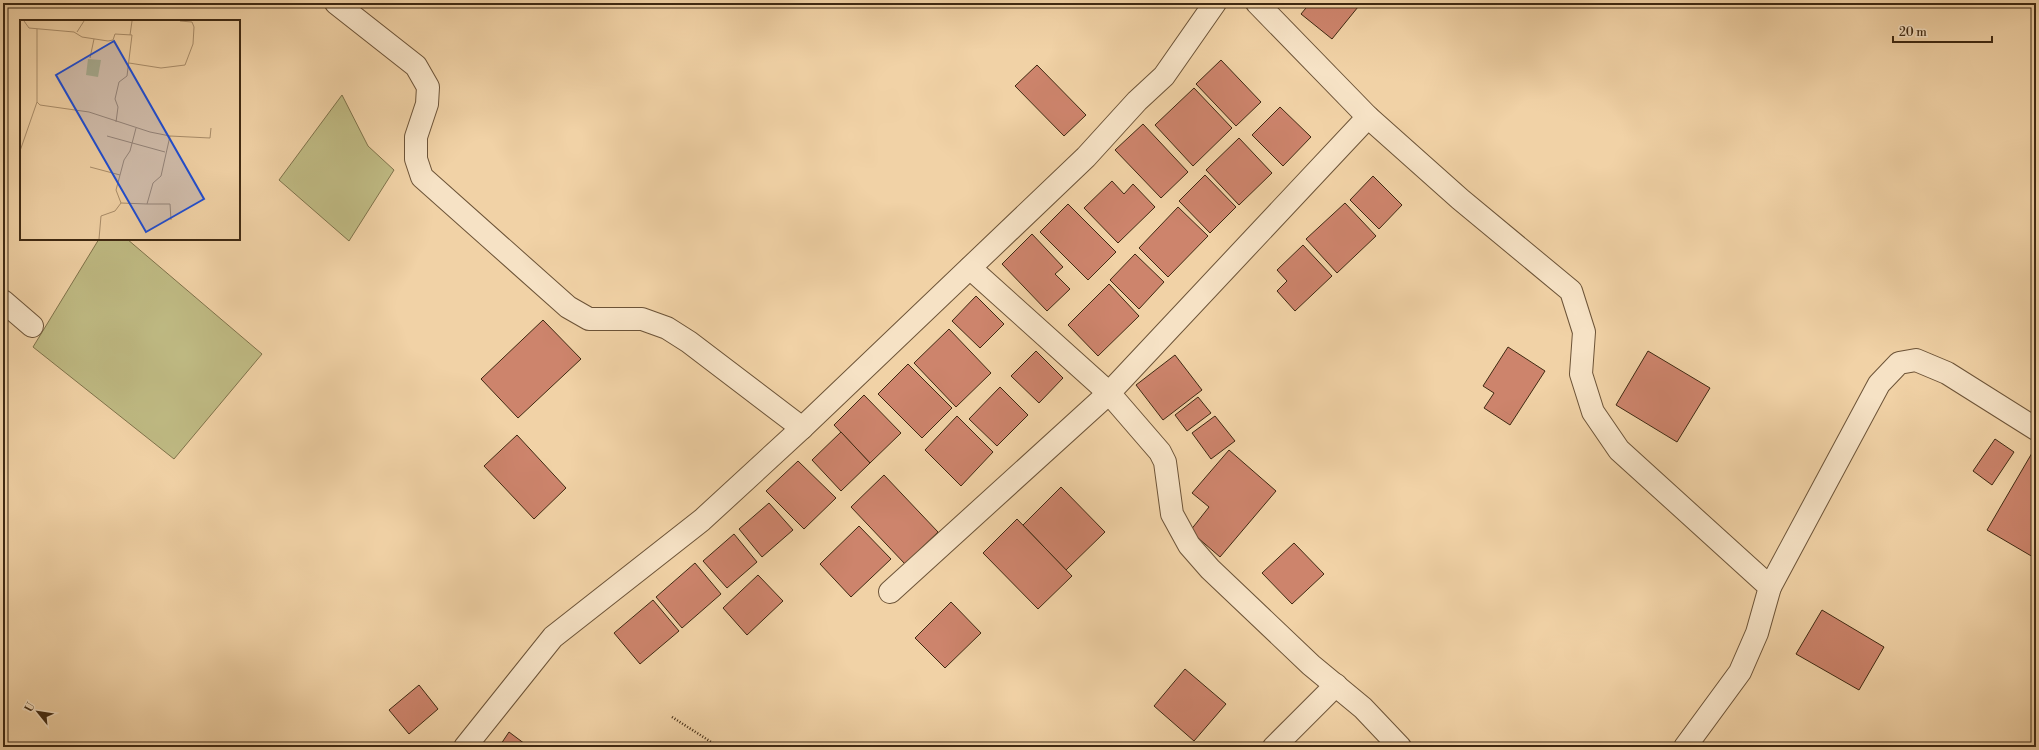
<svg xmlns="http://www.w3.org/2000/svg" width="2039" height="750" font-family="'Libre Bodoni',serif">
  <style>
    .green { fill: #bfba83; stroke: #7f724a }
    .building { fill: #cd846c; stroke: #3f2912 }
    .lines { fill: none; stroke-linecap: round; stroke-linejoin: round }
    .minor-casing { stroke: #6c5337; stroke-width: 24 }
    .path { stroke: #3f2912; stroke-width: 2.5; stroke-dasharray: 1 2; stroke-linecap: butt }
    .minor { stroke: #f6e2c5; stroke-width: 22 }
    .inset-road { fill: none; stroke: #aa8e6b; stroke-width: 1 }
    .view { fill: #1d4ed8; fill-opacity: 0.15; stroke: #1d4ed8; stroke-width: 2 }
    .inset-edge { fill: none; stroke: #3f2912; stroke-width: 2 }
  </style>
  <rect width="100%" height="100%" fill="#f1d2a6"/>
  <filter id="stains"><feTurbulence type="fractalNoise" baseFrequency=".005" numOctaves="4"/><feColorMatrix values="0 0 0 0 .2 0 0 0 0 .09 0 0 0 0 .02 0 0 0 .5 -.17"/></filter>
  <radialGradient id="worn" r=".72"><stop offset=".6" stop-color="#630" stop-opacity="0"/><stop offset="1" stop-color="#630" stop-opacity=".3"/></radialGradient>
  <g class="green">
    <path d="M342,95L368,146L394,170L349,241L279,180Z"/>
    <path d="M99,239H127L262,354L174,459L33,347Z"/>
  </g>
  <g class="building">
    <path d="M1310,3H1353L1358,7L1332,39L1301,14Z"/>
    <path d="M1221,60L1261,102L1236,126L1196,84Z"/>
    <path d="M1037,65L1086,115L1064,136L1015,86Z"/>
    <path d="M1194,88L1232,128L1193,166L1155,125Z"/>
    <path d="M1280,107L1311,137L1283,166L1252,135Z"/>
    <path d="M1143,124L1188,172L1161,198L1115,150Z"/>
    <path d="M1239,138L1272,173L1239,205L1206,170Z"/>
    <path d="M1205,175L1236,207L1210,233L1179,201Z"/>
    <path d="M1373,176L1402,205L1379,229L1350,200Z"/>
    <path d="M1112,181L1124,194L1133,184L1155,207L1118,243L1084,208Z"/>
    <path d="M1345,203L1376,236L1337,273L1306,239Z"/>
    <path d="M1068,204L1116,252L1088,280L1040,232Z"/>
    <path d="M1178,207L1208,236L1168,277L1139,248Z"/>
    <path d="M1032,234L1063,267L1055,274L1070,289L1047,311L1002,264Z"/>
    <path d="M1303,245L1332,276L1295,311L1277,291L1287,281L1277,270Z"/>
    <path d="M1135,254L1164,282L1139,309L1110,280Z"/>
    <path d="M1109,284L1139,316L1098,356L1068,325Z"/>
    <path d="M976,296L1004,324L980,348L952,321Z"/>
    <path d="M543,320L581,359L518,418L481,379Z"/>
    <path d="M949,329L991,373L956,407L914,363Z"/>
    <path d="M1508,347L1545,371L1510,425L1484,408L1494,393L1483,386Z"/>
    <path d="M1036,351L1063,378L1039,403L1011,376Z"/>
    <path d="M1648,351L1710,388L1677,442L1616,405Z"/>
    <path d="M1175,355L1202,390L1163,420L1136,385Z"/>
    <path d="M908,364L952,408L922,438L878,394Z"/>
    <path d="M1000,387L1028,415L997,446L969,419Z"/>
    <path d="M864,395L901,433L870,463L834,425Z"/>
    <path d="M1198,397L1211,413L1187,431L1175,415Z"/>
    <path d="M957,416L993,452L961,486L925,450Z"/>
    <path d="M1215,416L1235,441L1211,459L1192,433Z"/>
    <path d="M841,432L870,463L841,491L812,460Z"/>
    <path d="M517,435L566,488L534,519L484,466Z"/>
    <path d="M1995,439L2014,452L1992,485L1973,471Z"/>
    <path d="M1229,450L1276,491L1220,557L1190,531L1209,507L1192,493Z"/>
    <path d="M2032,453L2036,455V553L2033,557L1987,530Z"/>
    <path d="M798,461L836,498L804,529L766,491Z"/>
    <path d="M884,475L938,532L905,564L851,507Z"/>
    <path d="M1061,487L1105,532L1066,570L1023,525Z"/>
    <path d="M769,503L793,530L762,557L739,529Z"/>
    <path d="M1017,519L1072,576L1038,609L983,553Z"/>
    <path d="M859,526L891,559L851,597L820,564Z"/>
    <path d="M734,534L757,562L727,588L703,561Z"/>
    <path d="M1294,543L1324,574L1292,604L1262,573Z"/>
    <path d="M695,563L721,594L682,628L656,597Z"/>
    <path d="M758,575L783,601L747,635L723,608Z"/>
    <path d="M653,600L679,631L640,664L614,633Z"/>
    <path d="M951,602L981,633L945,668L915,638Z"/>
    <path d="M1822,610L1884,647L1859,690L1796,654Z"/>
    <path d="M1185,669L1226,704L1194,741L1154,706Z"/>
    <path d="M419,685L438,709L409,734L389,710Z"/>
    <path d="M509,732L529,747H499Z"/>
  </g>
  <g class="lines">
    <g class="minor-casing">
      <g id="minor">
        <path d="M336,3L416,66L428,87L427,104L416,137V159L422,177L568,307L589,319H642L667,328L689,342L802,428"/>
        <path d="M1257,3L1368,117L1460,199L1571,291L1584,332L1581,374L1593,412L1619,450L1770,587L1757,633L1740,672L1685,747"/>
        <path d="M970,268L1109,393L1160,452L1165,462L1172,514L1189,545L1210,569L1311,665L1363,708L1400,747"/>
        <path d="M3,301L32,326"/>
        <path d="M1770,587L1879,384L1899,363L1916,360L1947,373L2036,429"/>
        <path d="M890,592L1109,393L1368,117"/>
        <path d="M465,747L553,637L702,520L802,428L1086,157L1137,101L1164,76L1215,3"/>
        <path d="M1274,747L1336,685"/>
      </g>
    </g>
    <path class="path" d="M672,717L719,747"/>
    <use href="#minor" class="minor"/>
  </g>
  <g transform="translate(20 20)">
    <rect width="220" height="220" fill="#f1d2a6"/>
    <path d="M68,39L81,40L78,57L66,55Z" fill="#bfba83"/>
    <path class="inset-road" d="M4,1L9,8L54,12L62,17L88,21L93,20L95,14L112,15L107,56L99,62L95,79L98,87L96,102M17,9V82L20,85L69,92L130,112L150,116M57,12L64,1M110,15L112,1M70,38L74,19M109,43L141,48L165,45L173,24L174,7L172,2L160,1M87,116L145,132M0,131L17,82M70,147L100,155M101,183L127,184L133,163L141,156L150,116L190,118L191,108M127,184H150L151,200M79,219L81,196L95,191L101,183L96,170L104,140L110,131L116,108"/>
    <path class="view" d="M94,21L184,179L126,212L36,55Z"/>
    <rect width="220" height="220" class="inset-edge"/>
  </g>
  <rect width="2039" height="750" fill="none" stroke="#f1d2a6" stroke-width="16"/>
  <rect x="4" y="4" width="2031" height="742" fill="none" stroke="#3f2912" stroke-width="2"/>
  <rect x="8" y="8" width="2023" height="734" fill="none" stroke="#3f2912"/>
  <g transform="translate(38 712) rotate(300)" stroke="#f6e2c5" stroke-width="3" paint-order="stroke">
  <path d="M0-3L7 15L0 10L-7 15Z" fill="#3f2912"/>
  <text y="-6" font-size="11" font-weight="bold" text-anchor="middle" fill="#3f2912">U</text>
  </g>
  <path d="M1893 36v6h99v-6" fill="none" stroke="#3f2912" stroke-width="2"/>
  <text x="1899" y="36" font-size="12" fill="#3f2912" stroke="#f6e2c5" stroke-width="3" paint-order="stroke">20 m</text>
  <rect width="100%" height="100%" filter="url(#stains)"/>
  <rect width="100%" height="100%" fill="url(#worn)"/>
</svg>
